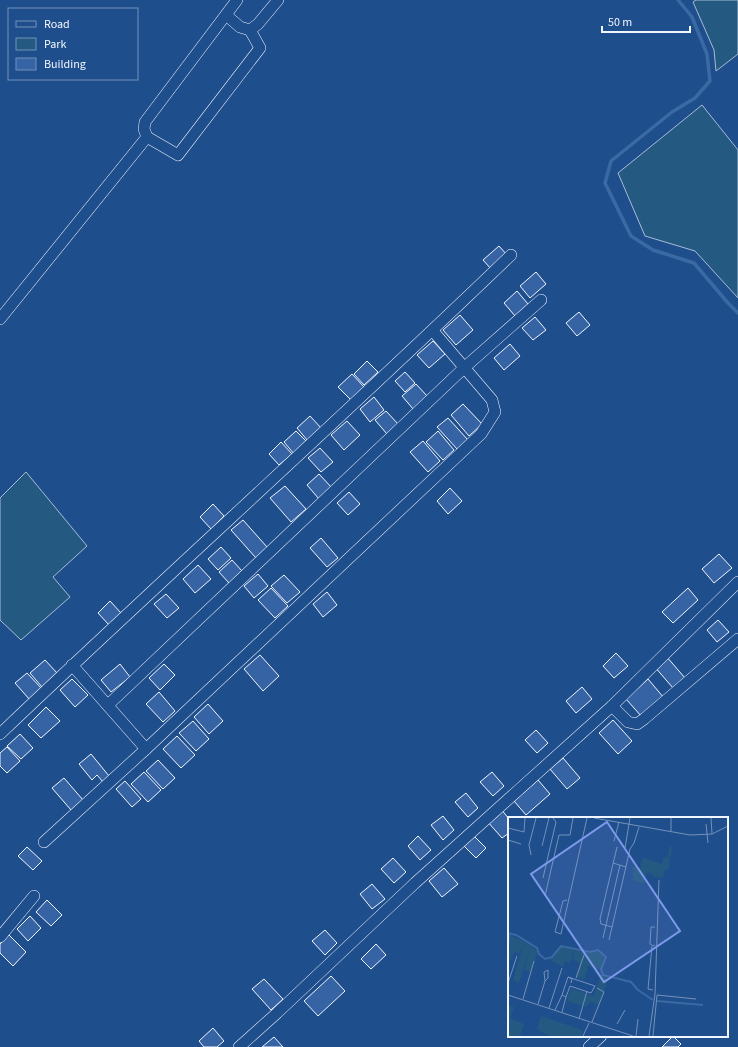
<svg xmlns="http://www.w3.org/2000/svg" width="738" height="1047" font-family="'Source Sans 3',sans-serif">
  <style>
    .green { fill: #245a82; stroke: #a8bbd7 }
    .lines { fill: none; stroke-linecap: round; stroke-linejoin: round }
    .stream { stroke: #3b69a3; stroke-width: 3.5 }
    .building { fill: #3563a3; stroke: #f2f6ff }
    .minor-casing { stroke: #f2f6ff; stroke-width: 12 }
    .minor { stroke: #1f4e8c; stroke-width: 11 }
    .inset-river { fill: none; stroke: #3b69a3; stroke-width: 2 }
    .inset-road { fill: none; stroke: #7391ba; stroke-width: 1 }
    .view { fill: #7d9aea; fill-opacity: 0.15; stroke: #7d9aea; stroke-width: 2 }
    .inset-edge { fill: none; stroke: #f2f6ff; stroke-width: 2 }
  </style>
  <rect width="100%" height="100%" fill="#1f4e8c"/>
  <g class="green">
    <path d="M696,0H738V54L716,71L714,50L693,2Z"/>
    <path d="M702,105L738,150V298L695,251L645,236L618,173Z"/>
    <path d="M26,472L87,546L53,577L70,597L21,640L0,620V498Z"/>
  </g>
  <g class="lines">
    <path class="stream" d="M678,0L692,17L707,54L710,81L695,98L672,112L611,161L605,183L631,236L653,250L694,263L728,303L738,313"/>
  </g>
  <g class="building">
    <path d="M499,246L508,256L492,270L483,260Z"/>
    <path d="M536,272L546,284L530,298L520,286Z"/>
    <path d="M517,291L528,304L515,316L504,303Z"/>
    <path d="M579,312L590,325L577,336L566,323Z"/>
    <path d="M460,315L473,330L456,345L443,330Z"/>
    <path d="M535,317L546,330L533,340L522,328Z"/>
    <path d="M433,341L445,354L429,368L417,355Z"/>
    <path d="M510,344L520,356L504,370L494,358Z"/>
    <path d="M367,361L378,372L364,385L354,374Z"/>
    <path d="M405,372L415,383L405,392L395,381Z"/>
    <path d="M352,374L364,387L351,400L338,387Z"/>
    <path d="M416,384L428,397L414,410L402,396Z"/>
    <path d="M374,397L384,410L370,422L360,409Z"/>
    <path d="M463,404L482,424L469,436L451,415Z"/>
    <path d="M386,411L398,424L387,434L375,420Z"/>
    <path d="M310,416L322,429L308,441L297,428Z"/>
    <path d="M448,418L468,440L458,450L437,427Z"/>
    <path d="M347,421L360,435L344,450L331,435Z"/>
    <path d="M296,431L308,443L295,455L284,442Z"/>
    <path d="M438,431L454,450L443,460L426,442Z"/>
    <path d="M423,441L440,461L428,472L410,452Z"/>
    <path d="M281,442L292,454L279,465L269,454Z"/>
    <path d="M320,448L333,462L321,472L308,458Z"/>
    <path d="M319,474L332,488L319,499L307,485Z"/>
    <path d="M285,486L306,509L291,522L270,498Z"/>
    <path d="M450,488L462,501L448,514L437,501Z"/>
    <path d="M349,492L360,504L348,515L337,503Z"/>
    <path d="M213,504L224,516L211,529L200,517Z"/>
    <path d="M243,520L267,547L256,558L231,530Z"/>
    <path d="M321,538L338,558L327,567L310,548Z"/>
    <path d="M221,547L231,558L218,570L208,559Z"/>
    <path d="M719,554L732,568L714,583L702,569Z"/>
    <path d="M232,560L242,571L229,583L219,572Z"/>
    <path d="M198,565L211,579L195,593L183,579Z"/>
    <path d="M258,574L268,586L254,598L244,586Z"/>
    <path d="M284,575L300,592L287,603L271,586Z"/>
    <path d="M271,588L288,606L275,618L258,600Z"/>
    <path d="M688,588L698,600L673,623L662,612Z"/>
    <path d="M327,592L337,605L323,617L313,604Z"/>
    <path d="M166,594L179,608L167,618L154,604Z"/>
    <path d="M110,601L121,613L109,625L98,613Z"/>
    <path d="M718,620L729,632L717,642L707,630Z"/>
    <path d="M616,653L628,666L614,678L603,666Z"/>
    <path d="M260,655L279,676L263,691L244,669Z"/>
    <path d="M666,656L685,678L673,688L654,666Z"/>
    <path d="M45,660L57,673L42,687L30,673Z"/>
    <path d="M120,664L130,677L111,692L101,680Z"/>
    <path d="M164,664L175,675L160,690L149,678Z"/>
    <path d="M27,673L42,689L30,700L15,683Z"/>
    <path d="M72,679L88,695L75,707L60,690Z"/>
    <path d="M648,679L664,698L642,717L626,699Z"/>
    <path d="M582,687L592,699L576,713L566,701Z"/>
    <path d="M159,692L175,711L163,722L146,704Z"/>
    <path d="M208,704L223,721L209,734L194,717Z"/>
    <path d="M46,707L60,721L41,738L28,725Z"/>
    <path d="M613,720L632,741L618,754L599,733Z"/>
    <path d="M193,721L209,739L196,751L179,733Z"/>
    <path d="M536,730L548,743L537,753L525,740Z"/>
    <path d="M20,734L33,748L21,759L7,746Z"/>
    <path d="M177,736L195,755L181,768L163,749Z"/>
    <path d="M7,747L20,761L7,773L0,766V753Z"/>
    <path d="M91,754L109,776L103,782L97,775L92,780L79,764Z"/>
    <path d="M563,758L580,778L567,789L550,769Z"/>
    <path d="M158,760L175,778L163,789L146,771Z"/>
    <path d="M144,772L161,790L148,802L131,784Z"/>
    <path d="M492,772L504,786L493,796L480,782Z"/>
    <path d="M64,778L83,800L71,810L52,788Z"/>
    <path d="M538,780L550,794L526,815L514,801Z"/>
    <path d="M125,781L141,799L132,807L116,789Z"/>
    <path d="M466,793L478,808L468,817L455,802Z"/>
    <path d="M501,809L509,819V833L502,838L487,821Z"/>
    <path d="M443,816L454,830L443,840L431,825Z"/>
    <path d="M469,831L486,848L476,858L459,841Z"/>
    <path d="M418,836L431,850L420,860L408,846Z"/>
    <path d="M27,847L42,861L33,870L18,856Z"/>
    <path d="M393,858L406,872L394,883L381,869Z"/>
    <path d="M444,868L458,884L442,897L429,881Z"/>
    <path d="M372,884L385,899L372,909L360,894Z"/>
    <path d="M47,900L62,915L51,926L36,912Z"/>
    <path d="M30,916L41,928L28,941L17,929Z"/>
    <path d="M325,930L337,943L325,955L312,941Z"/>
    <path d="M9,935L26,952L13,966L0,953V944Z"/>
    <path d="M376,944L386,955L371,969L361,959Z"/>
    <path d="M331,976L345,991L318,1016L304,1001Z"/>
    <path d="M264,979L283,999L271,1010L252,989Z"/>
    <path d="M213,1028L224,1041L217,1047H204L199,1041Z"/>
    <path d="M673,1036L681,1044L678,1047H662Z"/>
    <path d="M274,1037L283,1047H262Z"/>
  </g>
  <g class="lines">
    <g class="minor-casing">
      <g id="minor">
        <path d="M226,15L240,27L250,30L258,24L278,0"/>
        <path d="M147,137L178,155L260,48L250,30"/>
        <path d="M0,319L147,137L144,129L145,122L237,0"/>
        <path d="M72,665L146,749"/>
        <path d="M108,705L465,367L541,300"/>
        <path d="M612,706L628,722L637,724L644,719L738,639"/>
        <path d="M0,734C169,573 343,417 511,255"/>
        <path d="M44,842L146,749L481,434L495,412L492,400L433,331"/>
        <path d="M0,937L34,896"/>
        <path d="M239,1047L277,1013L415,883L612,706L738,582"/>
        <path d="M589,1047L601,1036"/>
      </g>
    </g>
    <use href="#minor" class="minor"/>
  </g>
  <g transform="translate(508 817)">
    <rect width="220" height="220" fill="#1f4e8c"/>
    <path d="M161,29H163L164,35L161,42V52L156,54L155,61L147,60L141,55L138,57L136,67L125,63V49L134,51L132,48L135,41L154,47L155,41L160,40ZM2,118L23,128L11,166L5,163L16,125L11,137L6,135L0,149ZM23,129L30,135L22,155L16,153ZM53,129L66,133L62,146L57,144L55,150L42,143ZM67,133L83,136L89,134L96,139L92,152L80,149L76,163L68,160L72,146L64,142ZM93,157L100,162L91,188L82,185L78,190L59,184L63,171L86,179ZM0,188L6,190L2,201L16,207L12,219H0ZM33,199L74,213L75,216L73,219H41L29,212Z" fill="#245a82"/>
    <path class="inset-river" d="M0,116L8,118L29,131L31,137L37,142L44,140L53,129L82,135L90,133L98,140L93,152L95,158L123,165L130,173L145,183M0,130L1,116M149,184L195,188"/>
    <path class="inset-road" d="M86,1L182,18L204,17L220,9M203,1L204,17M198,7L200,26M0,11L16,15L17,1M163,14V1M0,23L13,27M106,24L111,5M34,29L41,1M117,31L122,1M23,38L21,28L28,1M105,46L118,50M35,61L48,5L45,1M37,79L51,18H62L65,1M59,83L55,84L47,115L53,117L79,1M104,110L93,107L92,102L109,30M95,121L112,48M101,123L122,32L126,26L131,10M144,128L142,127L143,110H147M68,161L76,138M0,166L9,139M145,173L140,172L144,129L147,128M0,178L125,219M54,178L60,160L64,162L63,166M58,180L62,169L83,176L87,169L60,160M15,182L26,144M30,187L37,164L40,161V153L36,155L37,164M41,191L54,151M47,193L54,178L58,180L54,195M71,202L79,174M84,205L96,175L89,171M109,207L117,193M75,219L81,206M128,219L130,202M141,219L147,177L151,63M145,219L149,178L188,182"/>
    <path class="view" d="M99,5L172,114L96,165L23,57Z"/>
    <rect width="220" height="220" class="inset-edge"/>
  </g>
  <rect x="8" y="8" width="130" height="72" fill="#1f4e8c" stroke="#7391ba"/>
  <rect x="16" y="21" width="20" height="6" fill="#1f4e8c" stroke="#7391ba"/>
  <text x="44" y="28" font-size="12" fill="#f2f6ff">Road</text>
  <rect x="16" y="38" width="20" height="12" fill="#245a82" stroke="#7391ba"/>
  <text x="44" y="48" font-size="12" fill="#f2f6ff">Park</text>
  <rect x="16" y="58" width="20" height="12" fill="#3563a3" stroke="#7391ba"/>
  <text x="44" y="68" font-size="12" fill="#f2f6ff">Building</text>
  <path d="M602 26v6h88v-6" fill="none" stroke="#f2f6ff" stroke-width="2"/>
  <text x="608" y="26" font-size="12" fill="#f2f6ff" stroke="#1f4e8c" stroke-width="3" paint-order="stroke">50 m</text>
</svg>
